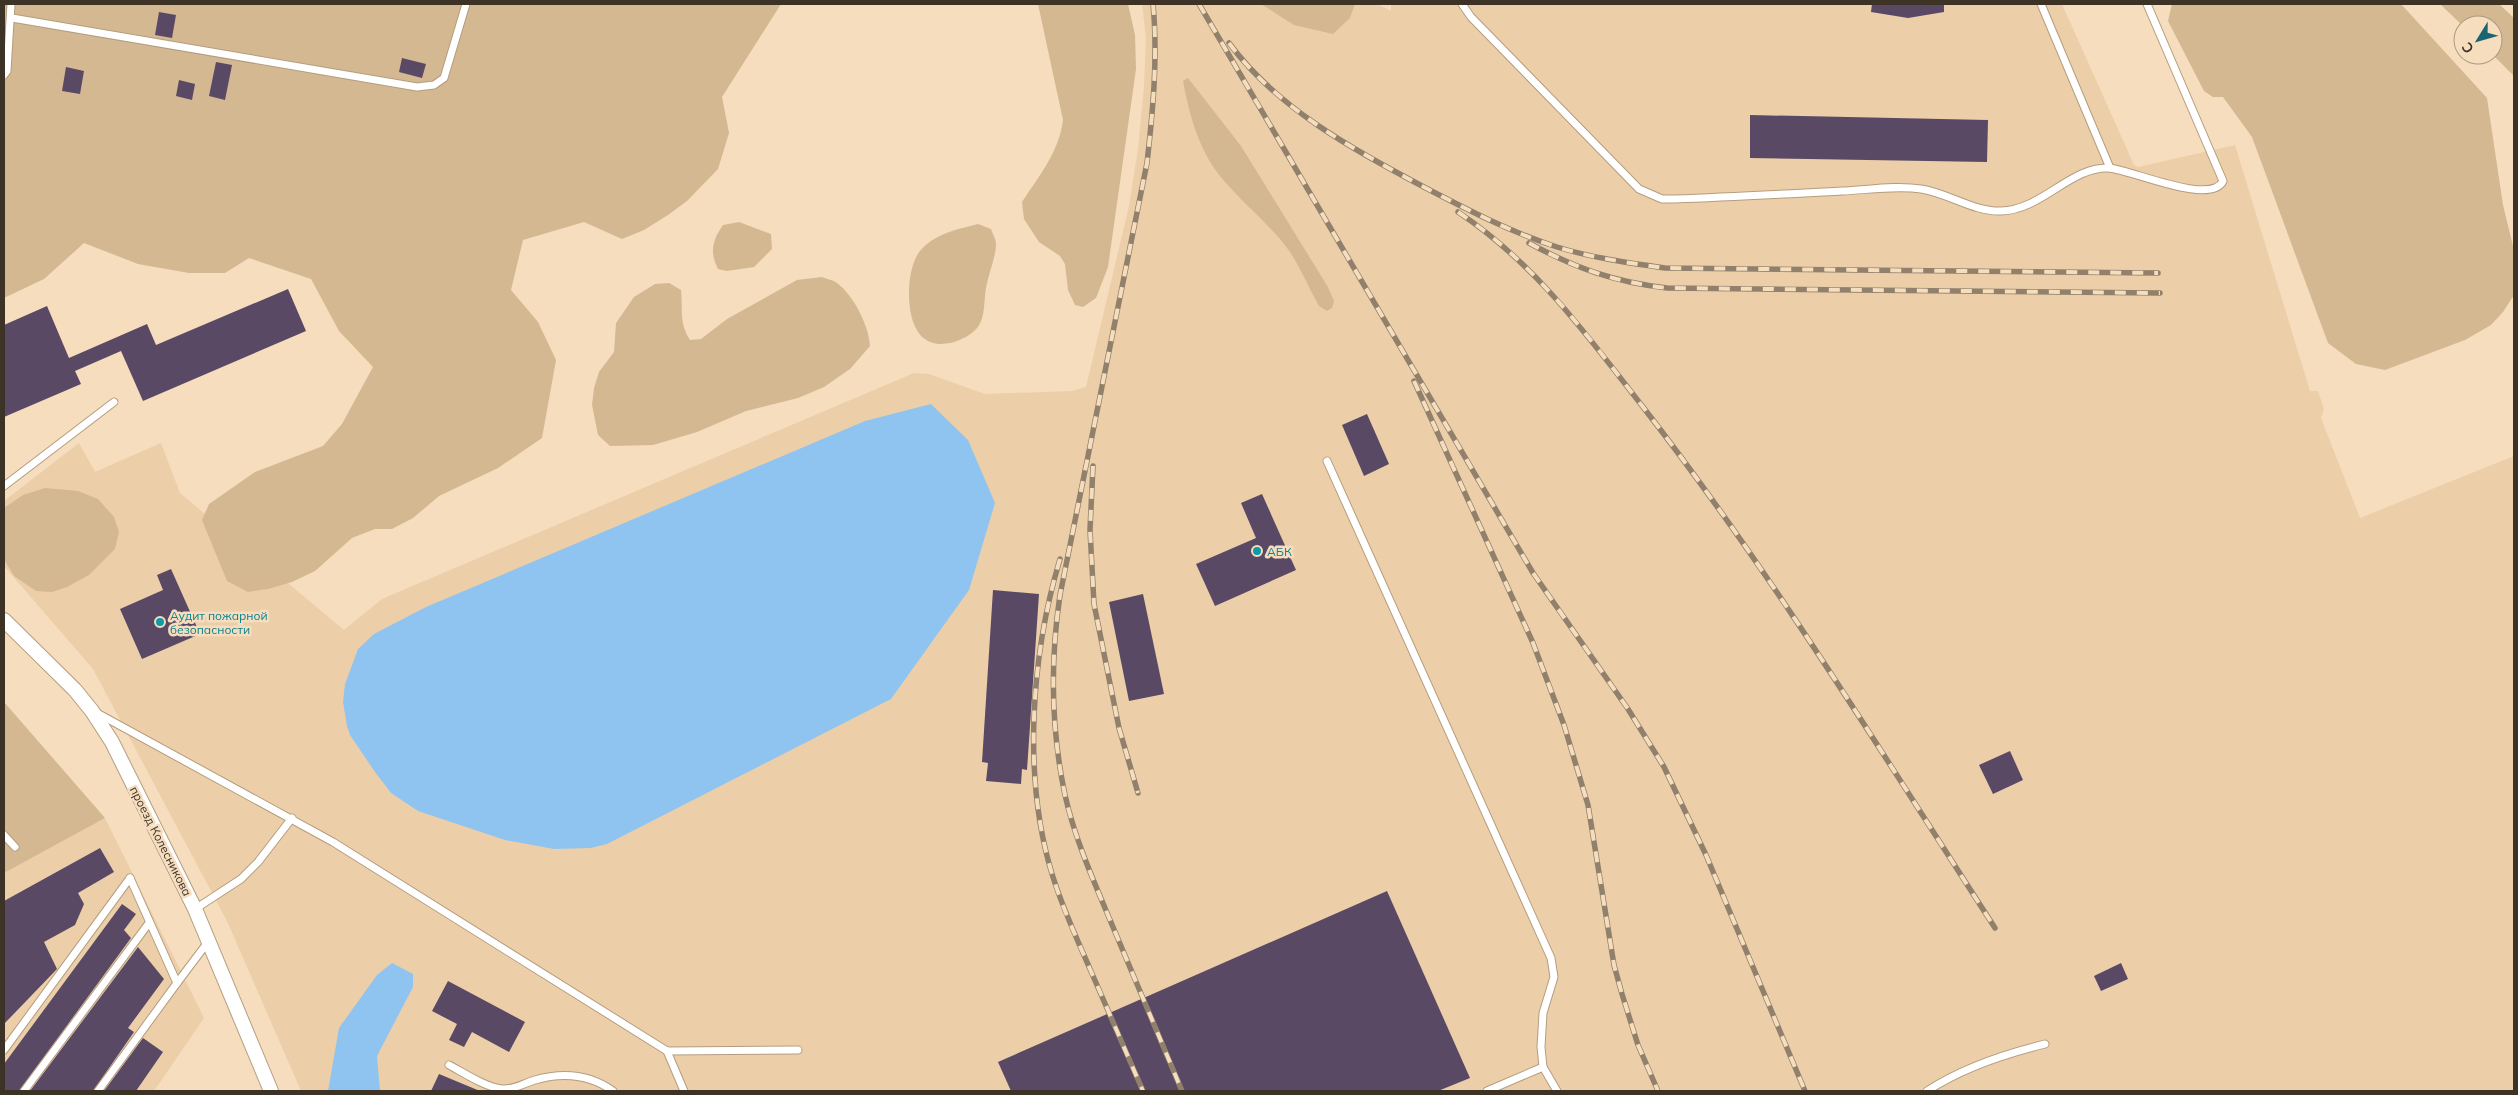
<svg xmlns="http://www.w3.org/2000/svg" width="2518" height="1095" font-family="Mulish,sans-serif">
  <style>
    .built { fill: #eccfa9 }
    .green { fill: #d4b892 }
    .water { fill: #8fc4f0 }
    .building { fill: #594965 }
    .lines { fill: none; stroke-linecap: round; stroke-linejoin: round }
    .service-casing { stroke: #b49d7f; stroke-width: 9 }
    .minor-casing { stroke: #b49d7f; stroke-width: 16 }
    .service { stroke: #fff; stroke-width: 7 }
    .minor { stroke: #fff; stroke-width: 14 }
    .rail-casing { stroke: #91806b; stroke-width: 5.5 }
    .rail { stroke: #f5ddbd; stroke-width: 4; stroke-dasharray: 11; stroke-linecap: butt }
    .culture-dot { fill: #0f9aa8; stroke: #f5ddbd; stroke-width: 2 }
    .labels { text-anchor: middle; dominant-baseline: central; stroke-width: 5; stroke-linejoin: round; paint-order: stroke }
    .culture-label { font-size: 12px; fill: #0d838f; stroke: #f5ddbd; text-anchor: start }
    .street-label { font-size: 12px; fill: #3c3226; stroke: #f5ddbd }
  </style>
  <rect width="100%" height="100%" fill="#f5ddbd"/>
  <g class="built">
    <path d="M1142,4H1377L1391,11V4H2062L2134,165L2138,167L2235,145L2310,391H2318L2324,409L2321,418L2360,518L2514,456V1091H301L227,921L93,669L4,566V501L79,443L95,472L161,443L180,493L344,630L382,599L914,373L929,374L985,394L1072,391L1086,387L1129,206L1138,149L1144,86L1146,38Z"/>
    <path d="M105,818L204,1018L154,1091H4V873Z"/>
  </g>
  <g class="green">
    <path d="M4,4H781L722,97L729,133L718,169L687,201L668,215L644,230L622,239L584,222L523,240L511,290L538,322L556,360L542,438L498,468L439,496L413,518L392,529H375L352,538L315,571L292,582L268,589L248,592L227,581L202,520L209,504L255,472L323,446L342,424L373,367L339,331L311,279L249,258L225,273H189L138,264L84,243L44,279L4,298Z"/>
    <path d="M1038,4H1128L1135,35L1136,69L1108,267L1096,298L1083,307L1075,305L1068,290L1065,264L1060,256L1039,242L1024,219L1022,202C1039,176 1059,152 1063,120Z"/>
    <path d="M1261,4H1355L1350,18L1333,34L1294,25Z"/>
    <path d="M2172,4H2401L2487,98L2503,205L2514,250V295L2503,312L2491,325L2465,340L2385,370L2356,364L2328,343L2252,137L2223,97H2213L2204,91L2168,21Z"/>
    <path d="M2440,4H2499L2514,18V76L2493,55V25L2463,26Z"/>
    <path d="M1188,78L1241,146L1328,287L1334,301L1332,308L1327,311L1319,306C1309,288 1301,269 1290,252C1270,224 1242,203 1220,176C1199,150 1189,114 1183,81Z"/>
    <path d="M739,222L771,234L772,249L754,267L727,271L718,269C709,252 713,239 723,225Z"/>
    <path d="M978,224L991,229C992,233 996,239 996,244C996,258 986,279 985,296C984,306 984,320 977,328C966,341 939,350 925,339C904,325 905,269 920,251C934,234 958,229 978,224Z"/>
    <path d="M822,277C826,279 833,280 837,283C854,296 869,326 870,346L850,369L824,387L798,398L746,411L697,432L653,445L610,446L598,435L592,405L594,388L599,372L614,352L616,323L634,297L655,284L669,283L681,290C683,310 679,323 690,340L701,339L727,319L797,280Z"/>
    <path d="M45,488L78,491L98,499L114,517L119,532L115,549L89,575L67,587L52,592L36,591L14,576L4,559V508L23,495Z"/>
    <path d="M4,702L105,818L4,873Z"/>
  </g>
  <g class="water">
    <path d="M931,404L968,440L995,503L969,590L891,699L607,844L591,848L554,849L505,840L418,811L391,793L375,772L350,735L347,726L343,702L345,684L358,649L374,634L426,607L865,421Z"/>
    <path d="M392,963L413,974V987L377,1056L380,1091H328L339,1028L377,975Z"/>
  </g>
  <g class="building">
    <path d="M1872,4H1944V12L1908,18L1871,12Z"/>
    <path d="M159,12L176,15L172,38L155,35Z"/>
    <path d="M402,58L426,64L422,78L399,72Z"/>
    <path d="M216,62L232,65L225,100L209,96Z"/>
    <path d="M66,67L84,71L80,94L62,91Z"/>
    <path d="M179,80L195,84L192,100L176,96Z"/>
    <path d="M1750,115L1988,120L1987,162L1750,158Z"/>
    <path d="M288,289L306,331L143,401L121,351L75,371L81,384L4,417V325L47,306L69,358L147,324L156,345Z"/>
    <path d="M1367,414L1389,464L1364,476L1342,425Z"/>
    <path d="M1262,494L1296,570L1215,606L1196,564L1256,538L1241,503Z"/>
    <path d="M171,569L200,634L142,659L120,609L163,590L157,575Z"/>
    <path d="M993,590L1039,594L1027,770L1022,769L1021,784L986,781L988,763L982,762Z"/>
    <path d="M1143,594L1164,694L1129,701L1109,602Z"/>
    <path d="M2010,751L2023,780L1993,794L1979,765Z"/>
    <path d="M100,848L114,872L78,893L84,904L75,925L44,942L57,969L4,1024V901Z"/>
    <path d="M1387,891L1470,1078L1438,1091H1011L998,1062Z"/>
    <path d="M122,904L136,914L124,930L131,938L19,1091H4V1064Z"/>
    <path d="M138,947L164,979L128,1028L134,1032L93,1091H30Z"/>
    <path d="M2121,963L2128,979L2101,991L2094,976Z"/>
    <path d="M448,981L525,1022L509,1052L472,1032L464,1047L449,1040L457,1024L432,1011Z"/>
    <path d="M143,1038L163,1052L136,1091H104Z"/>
    <path d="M439,1074L480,1091H431Z"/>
  </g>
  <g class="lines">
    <g class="service-casing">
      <g id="service">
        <path d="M1462,4L1471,17L1639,189L1662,199H1675C1731,197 1786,194 1842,191C1867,190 1896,185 1921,189C1948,193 1974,212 2001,211C2042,210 2071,166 2109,168C2132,170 2211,206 2223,181L2147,4"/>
        <path d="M2041,4L2110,168"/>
        <path d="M12,18L417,87L434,85L444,78L466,4"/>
        <path d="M4,75L7,71L11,4"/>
        <path d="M1327,461L1551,958L1554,977L1543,1013L1541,1047L1543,1067L1557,1091"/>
        <path d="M4,486L114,402"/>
        <path d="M97,713L333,842L667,1051L798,1050"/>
        <path d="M4,835L15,847"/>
        <path d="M130,878L177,983L208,942"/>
        <path d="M195,909L241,879L258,862L292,818"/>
        <path d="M4,1050L130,878"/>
        <path d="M667,1051L684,1091"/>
        <path d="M449,1065C464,1073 485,1087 502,1089C514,1090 524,1083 535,1080C563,1072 589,1074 613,1091"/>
        <path d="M24,1091L149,923"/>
        <path d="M98,1091L177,983"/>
        <path d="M1487,1091L1543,1067"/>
        <path d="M1927,1091C1962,1068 2004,1054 2045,1044"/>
      </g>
    </g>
    <g class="minor-casing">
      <path id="minor" d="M4,620L75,690L92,711L112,742L195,909L271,1091"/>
    </g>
    <use href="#service" class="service"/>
    <use href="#minor" class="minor"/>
    <g class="rail-casing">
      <g id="rail">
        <path d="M1153,4C1158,57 1153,110 1147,163L1060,595C1050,662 1051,729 1065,795C1075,840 1095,884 1113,927C1136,982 1159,1036 1182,1091"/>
        <path d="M1199,4L1533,573L1628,709L1664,767L1706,855L1805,1091"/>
        <path d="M1229,43C1278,109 1351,148 1422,186C1466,209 1510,232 1557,247C1593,258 1629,263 1665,268L2158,273"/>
        <path d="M1458,212C1536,264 1586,334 1643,407C1772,573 1881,752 1995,928"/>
        <path d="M1529,243C1575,268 1614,282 1667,288L2160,293"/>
        <path d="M1414,381L1533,643L1564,725L1588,805L1614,965L1622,994L1638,1045L1658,1091"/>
        <path d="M1093,466L1090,530L1094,604L1119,728L1138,793"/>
        <path d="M1060,559C1031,656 1022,779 1053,877C1063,909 1077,939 1090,969C1108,1010 1125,1050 1143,1091"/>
      </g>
    </g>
    <use href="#rail" class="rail"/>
  </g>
  <g class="culture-dot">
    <circle cx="1257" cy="551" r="5"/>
    <circle cx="160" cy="622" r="5"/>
  </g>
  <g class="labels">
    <g class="culture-label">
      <text x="1267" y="551">АБК</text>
      <text x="170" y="615">Аудит пожарной<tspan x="170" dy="14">безопасности</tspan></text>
    </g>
    <g class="street-label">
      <text transform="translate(161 841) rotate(63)">проезд Колесникова</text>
    </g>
  </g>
  <rect width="2518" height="1095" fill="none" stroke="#3c3226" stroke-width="10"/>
  <g transform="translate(2478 40) rotate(233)"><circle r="24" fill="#f5ddbd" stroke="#ab9981"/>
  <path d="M0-4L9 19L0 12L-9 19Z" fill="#1b6472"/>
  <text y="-8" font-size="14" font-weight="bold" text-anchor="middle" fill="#3c3226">С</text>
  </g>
</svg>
